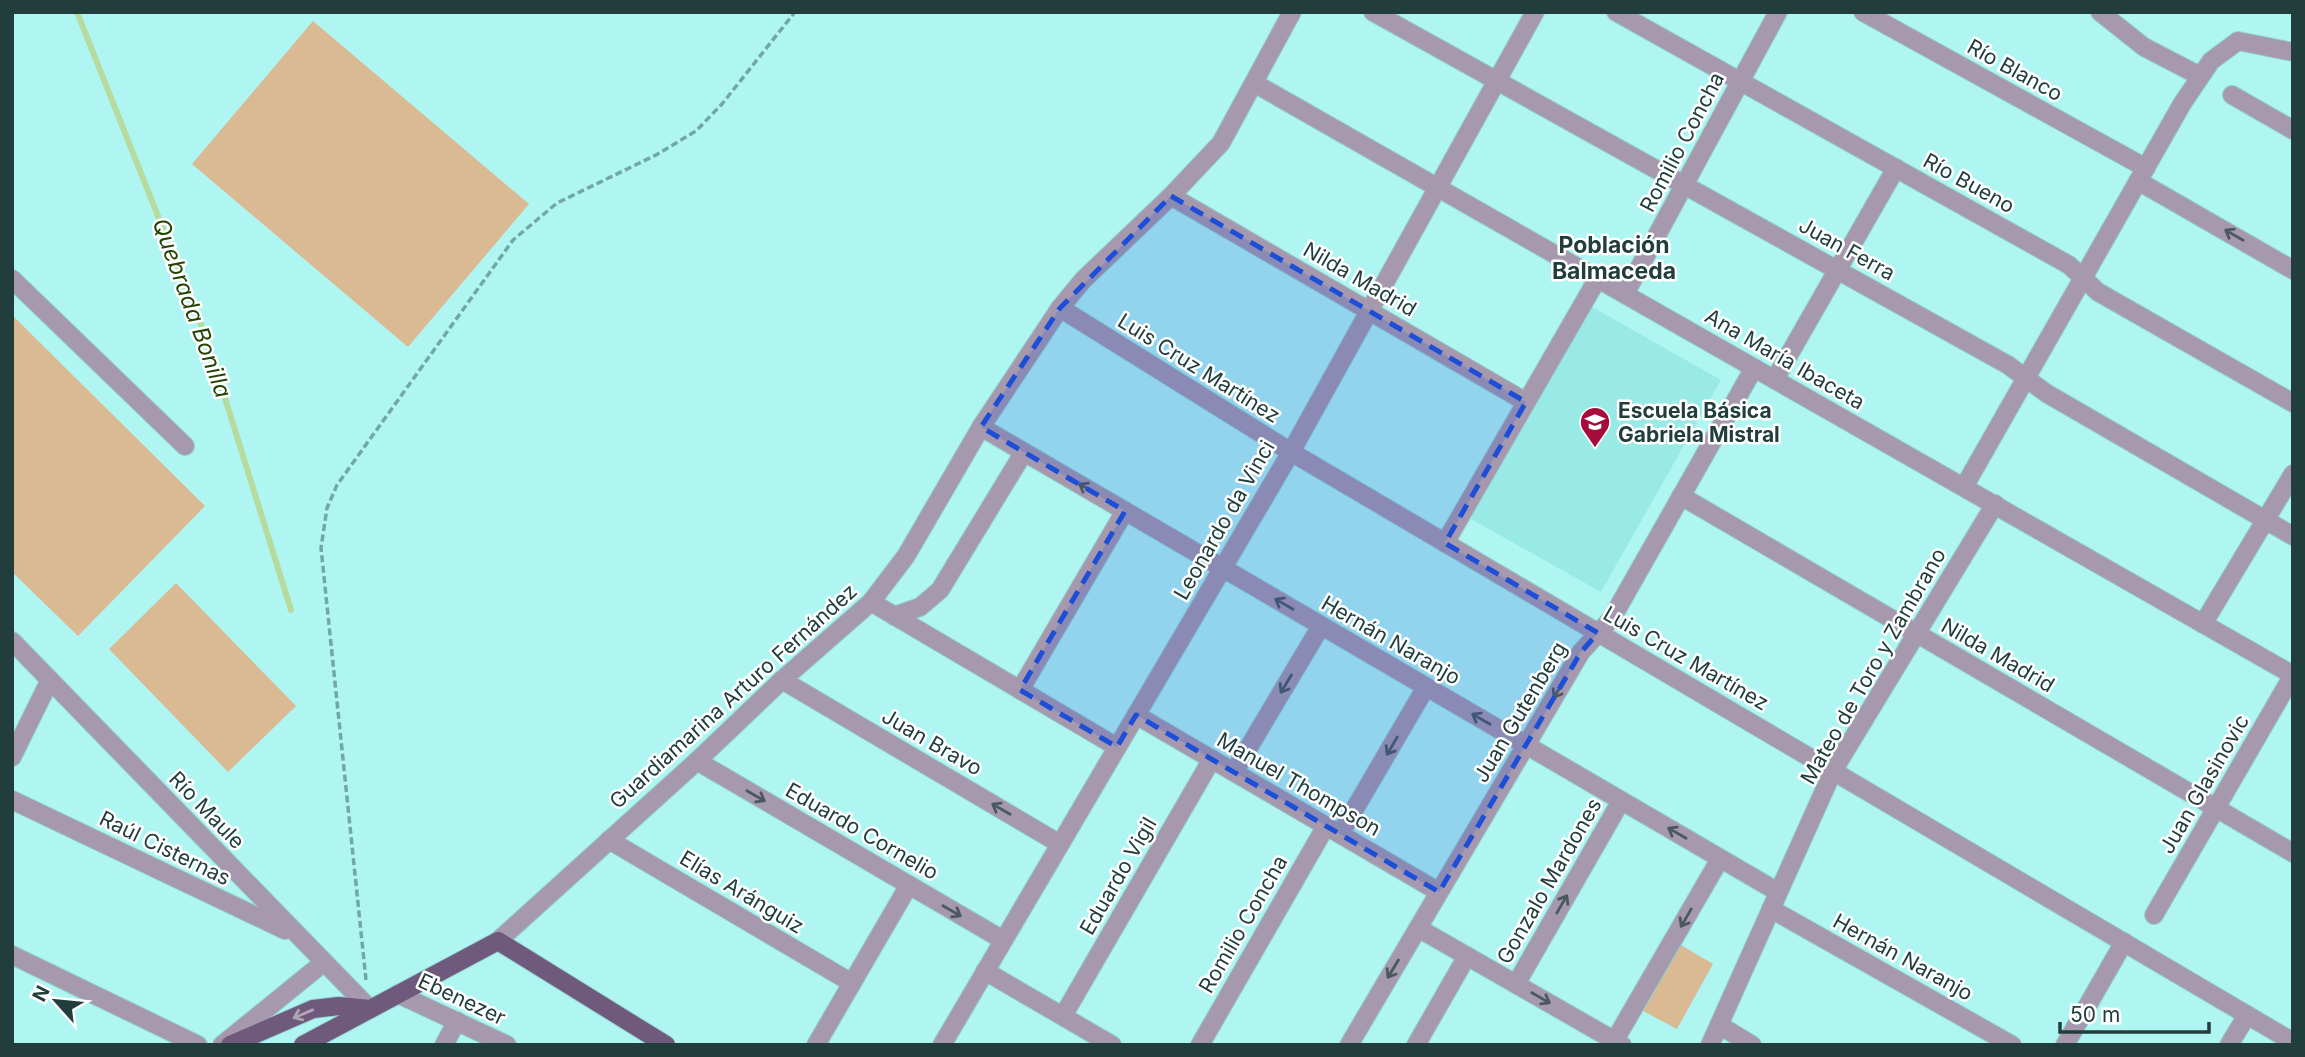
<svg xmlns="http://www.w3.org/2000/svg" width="2305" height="1057" font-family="Inter,sans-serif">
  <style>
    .built { fill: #99eae7 }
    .green { fill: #daba93 }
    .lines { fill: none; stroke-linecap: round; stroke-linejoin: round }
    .stream { stroke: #b6db9e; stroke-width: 6 }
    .minor-casing { stroke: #93d1cf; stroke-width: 20 }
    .major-casing { stroke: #93d1cf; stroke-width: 20 }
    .path { stroke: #72a7a5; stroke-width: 3.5; stroke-dasharray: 7 3.5; stroke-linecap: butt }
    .minor { stroke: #a699ad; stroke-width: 18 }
    .major { stroke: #6f597c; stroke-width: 18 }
    .oneway { stroke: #49595f }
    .oneway2 { stroke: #b0a4b7 }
    .marked { fill: #1d4ed8; fill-opacity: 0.2; stroke: #1d4ed8; stroke-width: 5; stroke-dasharray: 14 9; stroke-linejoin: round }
    .labels { text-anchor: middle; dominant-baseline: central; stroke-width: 5; stroke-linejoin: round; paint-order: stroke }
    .street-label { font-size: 21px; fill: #213e3d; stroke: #fff }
    .poi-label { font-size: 21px; font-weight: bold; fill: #213e3d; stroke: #fff; text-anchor: start }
    .neighbourhood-label { font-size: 23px; font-weight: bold; fill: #213e3d; stroke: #fff }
    .water-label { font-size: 23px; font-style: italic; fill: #244402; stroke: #fff }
  </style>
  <rect width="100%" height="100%" fill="#aff6f3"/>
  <path class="built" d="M1589,305L1721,380L1601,592L1469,518Z"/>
  <g class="green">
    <path d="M313,21L529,204L408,347L192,164Z"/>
    <path d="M12,315L205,506L78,636L12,572Z"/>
    <path d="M176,583L296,706L228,772L109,649Z"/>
    <path d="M1681,945L1713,964L1677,1029L1643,1011Z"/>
  </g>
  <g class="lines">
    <path class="stream" d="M77,12L206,337L291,610"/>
    <g class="minor-casing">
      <g id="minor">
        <path d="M1373,12L2008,365L2046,393L2293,536"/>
        <path d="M1616,12L2069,265L2098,292L2293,403"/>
        <path d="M1863,12L2146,168"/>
        <path d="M2100,12L2144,47L2200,76"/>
        <path d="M1254,83L2293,675L2154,915"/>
        <path d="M2232,95L2293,130"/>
        <path d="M2138,181L2293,270"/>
        <path d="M1171,196L1526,402"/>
        <path d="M12,279L185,446"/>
        <path d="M1625,294L1778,12"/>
        <path d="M1060,308L1291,452L2293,1042"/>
        <path d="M1775,379L1896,168"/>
        <path d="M981,427L1778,892"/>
        <path d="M1964,487L2182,104L2211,61L2238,41L2293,52"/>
        <path d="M1681,496L2293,853"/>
        <path d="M1445,543L1598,278"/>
        <path d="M871,602L1117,747"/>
        <path d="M894,616L920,607L940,590L1024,452"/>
        <path d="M2203,624L2293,474"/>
        <path d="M12,641L370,1009"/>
        <path d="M782,680L1060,844"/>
        <path d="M1020,690L1125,511"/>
        <path d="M1136,715L1439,892"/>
        <path d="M12,757L50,680"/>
        <path d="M697,761L1003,940"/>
        <path d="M1234,772L1321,626"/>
        <path d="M12,800L285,930"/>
        <path d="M1340,834L1426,687"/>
        <path d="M609,840L852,983"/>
        <path d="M1771,909L2012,1045"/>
        <path d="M1418,928L1622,1045"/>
        <path d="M498,941L697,761L782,680L871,602L906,556L981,427L1060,308L1083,280L1171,196L1221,143L1292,12"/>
        <path d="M12,955L198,1045"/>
        <path d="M985,971L1112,1045"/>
        <path d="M1516,984L1621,801"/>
        <path d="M398,994L507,1045"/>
        <path d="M1063,1016L1212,759"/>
        <path d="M1719,1025L1752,1045"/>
        <path d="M1615,1040L1720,859"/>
        <path d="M222,1045L323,963"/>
        <path d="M444,1045L457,1021"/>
        <path d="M816,1045L909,885"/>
        <path d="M942,1045L1291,452L1535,12"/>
        <path d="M1200,1045L1326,826"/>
        <path d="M1349,1045L1581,652L1612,618L1754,368"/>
        <path d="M1416,1045L1467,956"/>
        <path d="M1710,1045L1833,771L1995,504"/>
        <path d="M2065,1045L2124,942"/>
        <path d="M2229,1045L2247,1015"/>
      </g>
    </g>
    <g class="major-casing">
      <g id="major">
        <path d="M230,1045L313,1009L339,1006L370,1009"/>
        <path d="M303,1045L498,941L666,1045"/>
      </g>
    </g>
    <path class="path" d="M366,980L321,548L327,508L337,485L513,240L557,203L656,155L696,131L722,104L795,12"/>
    <use href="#minor" class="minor"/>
    <use href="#major" class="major"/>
  </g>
  <defs><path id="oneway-shaft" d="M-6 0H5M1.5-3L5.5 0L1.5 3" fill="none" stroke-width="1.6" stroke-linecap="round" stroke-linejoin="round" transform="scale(1.75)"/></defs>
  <g class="oneway">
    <use href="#oneway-shaft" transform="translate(2234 235) rotate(-150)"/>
    <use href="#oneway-shaft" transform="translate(1088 489) rotate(-150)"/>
    <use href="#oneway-shaft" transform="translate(1284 604) rotate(-150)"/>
    <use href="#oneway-shaft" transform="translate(1286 684) rotate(121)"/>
    <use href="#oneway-shaft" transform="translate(1559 689) rotate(121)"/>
    <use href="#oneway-shaft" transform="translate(1481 719) rotate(-150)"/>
    <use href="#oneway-shaft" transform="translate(1392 746) rotate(120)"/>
    <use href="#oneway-shaft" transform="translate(756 796) rotate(30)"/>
    <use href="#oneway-shaft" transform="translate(1001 809) rotate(-150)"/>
    <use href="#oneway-shaft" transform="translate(1677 833) rotate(-150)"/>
    <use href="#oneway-shaft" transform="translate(1562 904) rotate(-60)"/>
    <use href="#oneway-shaft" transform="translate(952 911) rotate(30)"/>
    <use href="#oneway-shaft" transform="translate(1686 918) rotate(120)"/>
    <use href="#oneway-shaft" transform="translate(1393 969) rotate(121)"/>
    <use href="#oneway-shaft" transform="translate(1541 998) rotate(30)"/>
  </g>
  <use class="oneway2" href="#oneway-shaft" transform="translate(303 1014) rotate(157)"/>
  <path class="marked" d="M1171,196L1526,402L1445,543L1598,633L1581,652L1439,892L1136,715L1117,747L1020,690L1125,511L981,427L1060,308Z"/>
  <defs>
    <g id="school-pin" transform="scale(1.575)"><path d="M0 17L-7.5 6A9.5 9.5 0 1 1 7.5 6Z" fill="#a60c3b" stroke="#fff"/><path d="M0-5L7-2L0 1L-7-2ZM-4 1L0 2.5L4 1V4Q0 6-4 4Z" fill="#fff"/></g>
  </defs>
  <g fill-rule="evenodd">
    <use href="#school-pin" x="1595" y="422"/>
  </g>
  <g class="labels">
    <g class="street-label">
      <text transform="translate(2015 70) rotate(29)">Río Blanco</text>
      <text transform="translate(1682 142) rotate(-62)">Romilio Concha</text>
      <text transform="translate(1969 183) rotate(29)">Río Bueno</text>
      <text transform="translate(1847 249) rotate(29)">Juan Ferra</text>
      <text transform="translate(1360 279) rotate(30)">Nilda Madrid</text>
      <text transform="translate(1785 359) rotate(30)">Ana María Ibaceta</text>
      <text transform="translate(1199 368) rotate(32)">Luis Cruz Martínez</text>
      <text transform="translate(1224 520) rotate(-60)">Leonardo da Vinci</text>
      <text transform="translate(1391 640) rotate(30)">Hernán Naranjo</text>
      <text transform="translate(1998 655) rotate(30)">Nilda Madrid</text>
      <text transform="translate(1686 658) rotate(30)">Luis Cruz Martínez</text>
      <text transform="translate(1873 666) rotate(-60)">Mateo de Toro y Zambrano</text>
      <text transform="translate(733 696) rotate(-42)">Guardiamarina Arturo Fernández</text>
      <text transform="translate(1520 712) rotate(-59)">Juan Gutenberg</text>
      <text transform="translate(932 742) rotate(30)">Juan Bravo</text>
      <text transform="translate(1299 784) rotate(30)">Manuel Thompson</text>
      <text transform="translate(2204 784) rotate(-60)">Juan Glasinovic</text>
      <text transform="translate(207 810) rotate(46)">Río Maule</text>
      <text transform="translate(862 831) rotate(30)">Eduardo Cornelio</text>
      <text transform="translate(165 848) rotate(26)">Raúl Cisternas</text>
      <text transform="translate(1118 876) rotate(-60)">Eduardo Vigil</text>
      <text transform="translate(1549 881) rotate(-60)">Gonzalo Mardones</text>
      <text transform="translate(742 892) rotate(31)">Elías Aránguiz</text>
      <text transform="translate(1243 924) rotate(-60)">Romilio Concha</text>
      <text transform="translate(1903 957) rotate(29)">Hernán Naranjo</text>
      <text transform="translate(462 999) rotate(25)">Ebenezer</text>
    </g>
    <g class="poi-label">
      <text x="1618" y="410">Escuela Básica<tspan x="1618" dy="24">Gabriela Mistral</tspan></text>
    </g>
    <g class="neighbourhood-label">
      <text x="1614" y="245">Población<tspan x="1614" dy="26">Balmaceda</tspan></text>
    </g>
    <g class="water-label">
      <text transform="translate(192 308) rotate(70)">Quebrada Bonilla</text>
    </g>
  </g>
  <rect width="2305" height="1057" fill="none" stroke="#213e3d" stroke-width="28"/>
  <g transform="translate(56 1001) rotate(297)" stroke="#ffffff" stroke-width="5" paint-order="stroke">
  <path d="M0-5L12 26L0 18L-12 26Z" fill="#213e3d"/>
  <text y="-10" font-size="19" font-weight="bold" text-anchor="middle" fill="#213e3d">N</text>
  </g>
  <path d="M2060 1022v10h149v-10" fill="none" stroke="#213e3d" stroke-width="3.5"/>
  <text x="2070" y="1022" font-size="21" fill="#213e3d" stroke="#ffffff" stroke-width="5" paint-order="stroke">50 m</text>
</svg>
